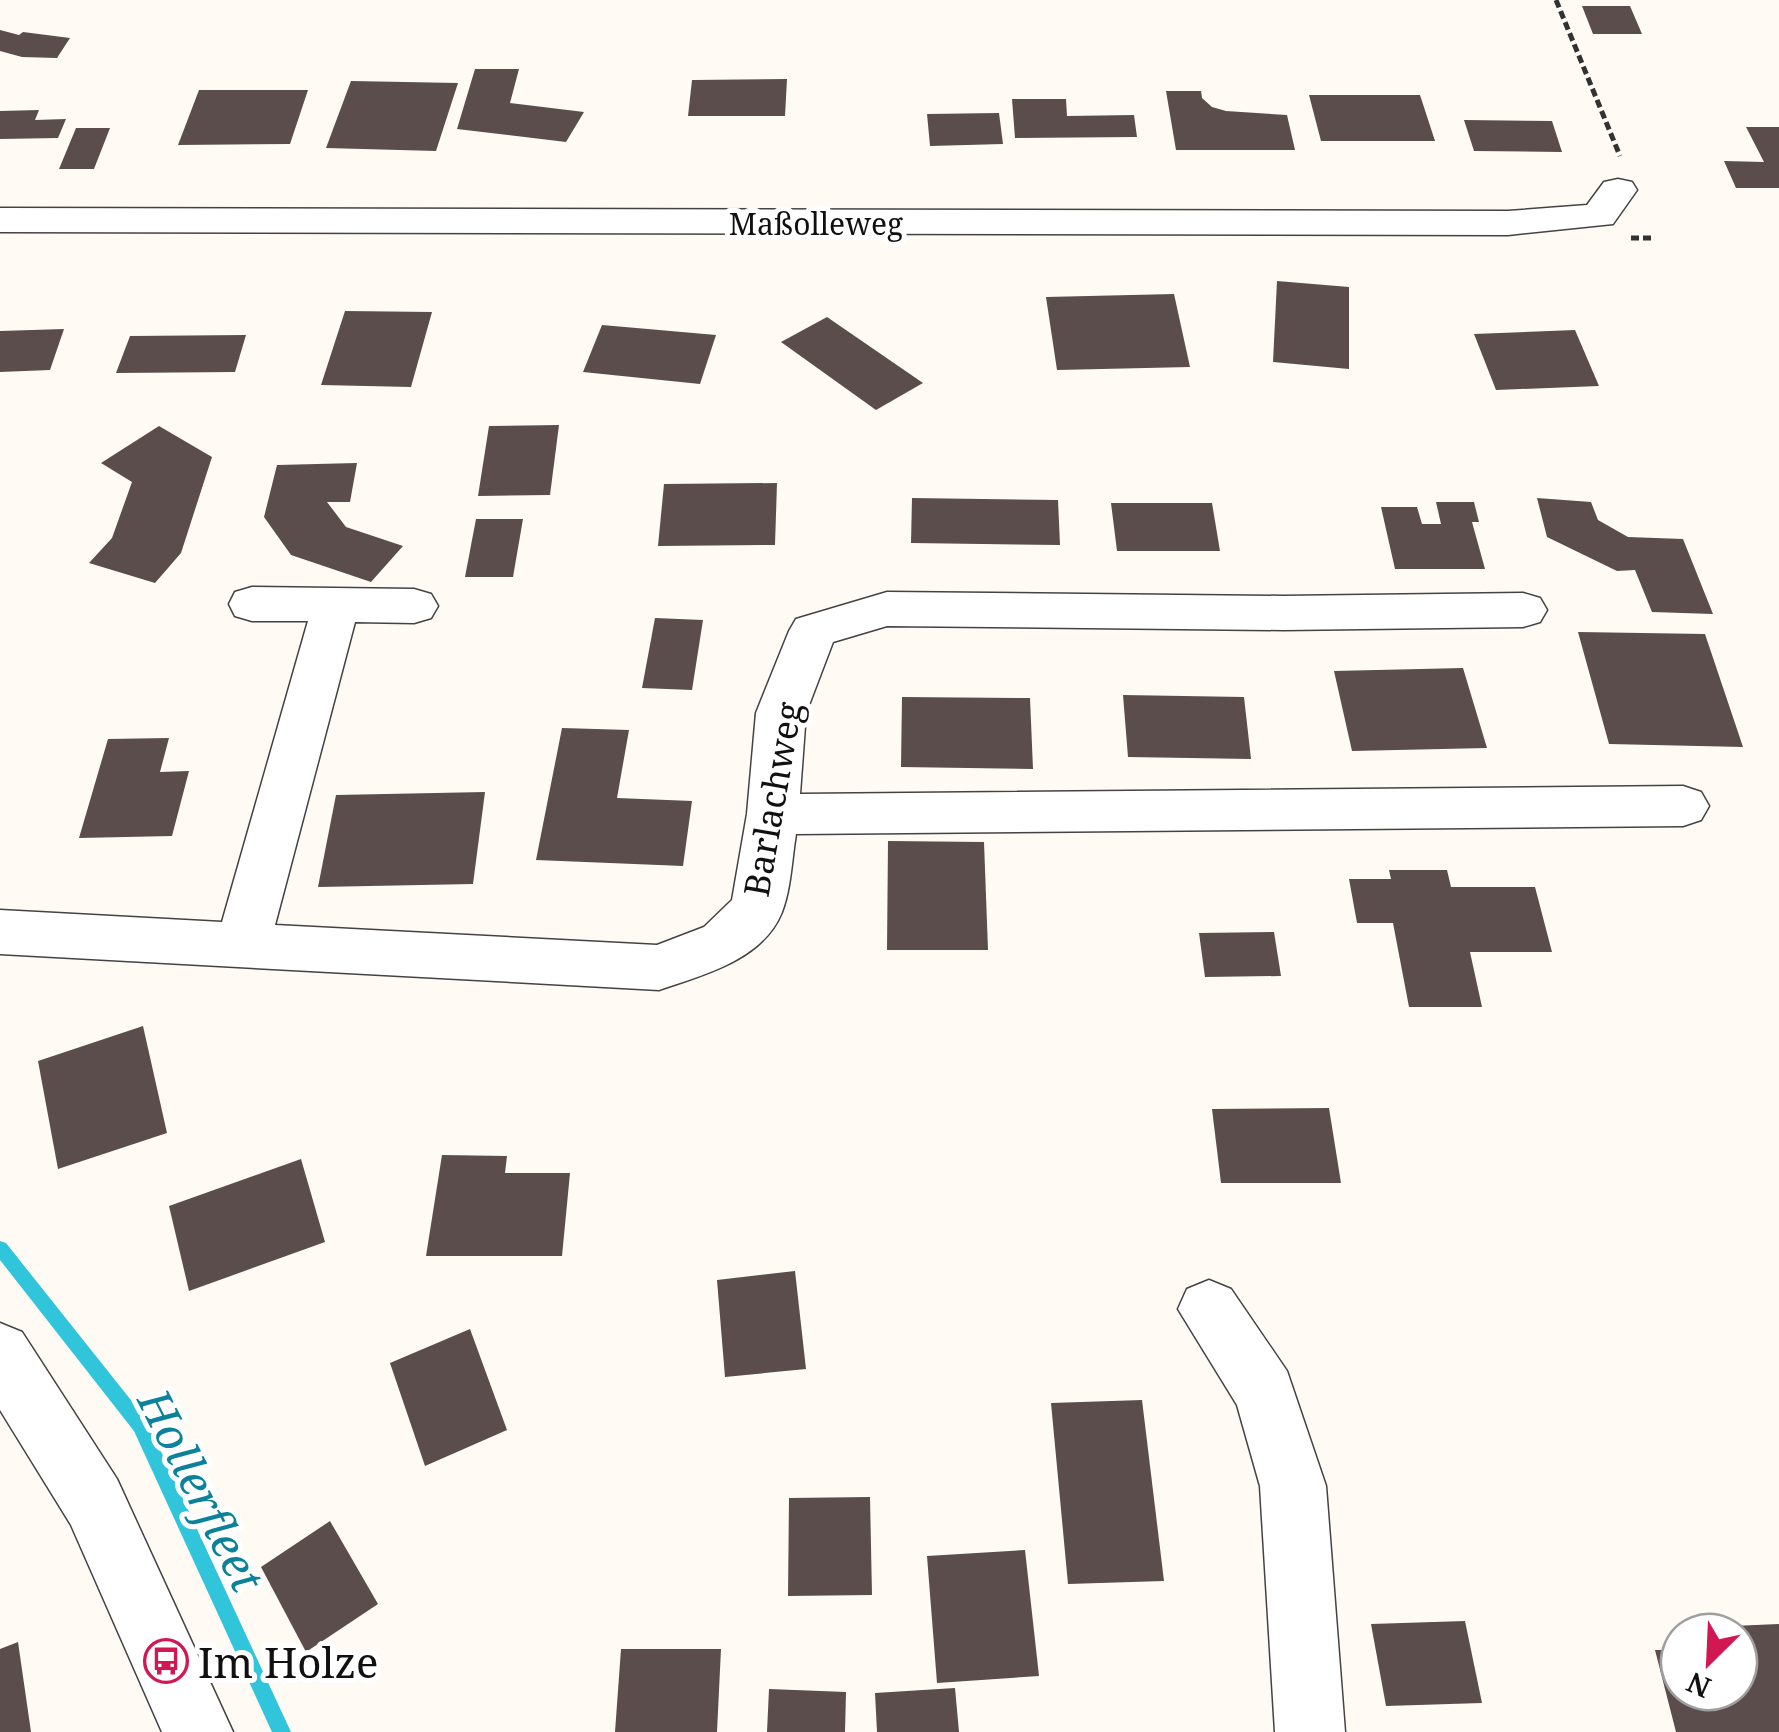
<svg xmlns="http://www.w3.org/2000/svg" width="1779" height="1732" font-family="'Noto Serif',serif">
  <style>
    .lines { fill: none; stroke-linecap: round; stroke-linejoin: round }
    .stream { fill: #31c5dc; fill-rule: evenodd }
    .building { fill: #5b4d4b }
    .minor-casing { stroke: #434343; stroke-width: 3 }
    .path { stroke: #323232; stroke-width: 5; stroke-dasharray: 8 4; stroke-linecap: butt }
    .minor { fill: #fff; fill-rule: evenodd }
    .labels { text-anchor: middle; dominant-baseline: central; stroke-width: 10; stroke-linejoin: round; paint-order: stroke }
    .far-street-label { font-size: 30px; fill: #101010; stroke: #fff }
    .street-label { font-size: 35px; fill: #101010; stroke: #fff }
    .near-poi-label { font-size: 42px; fill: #101010; stroke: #fff; text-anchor: start }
    .near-water-label { font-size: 45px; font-style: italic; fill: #0b819a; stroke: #fff }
  </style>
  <rect width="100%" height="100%" fill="#fffaf4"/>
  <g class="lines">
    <path class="stream" d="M0,1241L6,1243L146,1419L291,1732H272L134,1431L0,1260Z"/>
  </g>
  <g class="building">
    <path d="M1582,6H1630L1642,34H1593Z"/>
    <path d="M0,30L19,35L23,32L70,38L57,58L22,57L0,51Z"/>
    <path d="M475,69H519L510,103L584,112L566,142L457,129Z"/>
    <path d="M787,79L785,116H688L692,80Z"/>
    <path d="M351,81L458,83L436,151L326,148Z"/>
    <path d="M199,90H308L290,144L178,145Z"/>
    <path d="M1166,91H1201L1202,98L1212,107L1226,111L1287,115L1295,150H1176Z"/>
    <path d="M1309,95H1420L1435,141H1321Z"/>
    <path d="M1012,99H1066L1067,116L1134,115L1137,137L1015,138Z"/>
    <path d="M39,110L35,120L66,119L58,138L0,139V111Z"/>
    <path d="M999,113L1003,144L930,146L927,114Z"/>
    <path d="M1464,120L1552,121L1562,152L1474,151Z"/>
    <path d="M1746,127H1779V188H1736L1724,161L1764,162Z"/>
    <path d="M76,128H110L94,169H59Z"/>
    <path d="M1277,281L1349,287V369L1273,362Z"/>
    <path d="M1174,294L1190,367L1057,370L1046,297Z"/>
    <path d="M345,311L432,312L411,387L321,385Z"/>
    <path d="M827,317L923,383L876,410L781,342Z"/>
    <path d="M602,325L716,335L700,384L583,372Z"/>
    <path d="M64,329L50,370L0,372V331Z"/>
    <path d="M1575,330L1599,386L1496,390L1474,334Z"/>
    <path d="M246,335L235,372L116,373L130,336Z"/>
    <path d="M559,425L550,495L478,496L489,426Z"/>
    <path d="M159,426L212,457L181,553L155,583L89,563L112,538L132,482L101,463Z"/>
    <path d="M357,463L350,502H327L346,527L403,546L371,582L291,555L264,517L277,465Z"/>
    <path d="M777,483L775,545L658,546L664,484Z"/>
    <path d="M912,498L1058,500L1060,545L911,543Z"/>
    <path d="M1537,498L1591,502L1598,520L1628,537L1683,539L1713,614L1652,612L1635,570L1617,571L1547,537Z"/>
    <path d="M1436,502H1474L1479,522H1472L1485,569H1395L1381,507H1417L1422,524H1441Z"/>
    <path d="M1111,503H1212L1220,551H1117Z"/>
    <path d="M476,519H523L513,577H465Z"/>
    <path d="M655,618L703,620L692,690L642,688Z"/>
    <path d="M1578,632L1705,634L1743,747L1609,744Z"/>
    <path d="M1463,668L1487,748L1352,751L1334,671Z"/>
    <path d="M1123,695L1244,697L1251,759L1128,757Z"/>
    <path d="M902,697L1030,698L1033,769L901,767Z"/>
    <path d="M562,728L629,730L617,798L692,801L683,866L536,860Z"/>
    <path d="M169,738L160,772L189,771L172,836L79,838L108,739Z"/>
    <path d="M485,792L473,884L318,887L336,795Z"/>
    <path d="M888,841L984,842L988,950H887Z"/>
    <path d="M1389,870H1447L1451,887H1535L1552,952H1470L1482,1007H1409L1393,923H1357L1349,879H1391Z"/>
    <path d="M1274,932L1281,976L1205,977L1199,933Z"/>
    <path d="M143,1026L167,1133L58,1169L38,1061Z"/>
    <path d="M1329,1108L1341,1183H1221L1212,1109Z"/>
    <path d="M442,1155L507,1156L505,1173H570L562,1256H426Z"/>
    <path d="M301,1159L325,1242L189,1291L169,1206Z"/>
    <path d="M795,1271L806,1369L725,1377L717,1280Z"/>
    <path d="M470,1329L507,1430L425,1466L390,1363Z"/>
    <path d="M1142,1400L1164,1581L1068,1584L1051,1403Z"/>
    <path d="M870,1497L872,1595L788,1596L789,1498Z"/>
    <path d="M330,1521L378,1604L306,1652L261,1567Z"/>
    <path d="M1025,1550L1039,1676L937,1683L927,1556Z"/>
    <path d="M1465,1621L1482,1703L1386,1706L1371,1624Z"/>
    <path d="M1779,1624V1732H1676L1655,1650H1679V1692H1739V1632H1734L1732,1626Z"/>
    <path d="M18,1642L31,1732H0V1649Z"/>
    <path d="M621,1649H721L717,1732H615Z"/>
    <path d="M955,1688L959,1732H877L875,1693Z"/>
    <path d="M769,1689L846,1692L845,1732H767Z"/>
  </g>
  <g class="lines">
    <g class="minor-casing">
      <g id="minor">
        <path d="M1618,179L1632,182L1637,190L1613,224L1508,235L0,232V208L1508,211L1587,205L1604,182Z"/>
        <path d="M252,587L414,589L431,594L438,606L431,618L414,623L355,622L275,925L657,945L704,927L732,900L747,814L756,713L789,631L796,619L887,592L1283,596L1523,593L1540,598L1547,610L1540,622L1523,627L1283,630L887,626L833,642L806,713L800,794L1683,786L1701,792L1709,806L1701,820L1683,826L796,834C792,858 791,889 782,912C763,960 703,975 659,990L0,954V910L222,922L308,621H252L235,616L229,604L235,592Z"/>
        <path d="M1209,1280L1231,1289L1287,1371L1326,1486L1345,1732H1275L1260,1486L1237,1405L1178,1309L1187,1289Z"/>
        <path d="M0,1323L22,1332L117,1479L233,1732H162L71,1525L0,1410Z"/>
      </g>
    </g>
    <g class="path">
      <path d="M1556,0L1620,156"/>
      <path d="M1631,238H1652"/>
    </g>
    <use href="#minor" class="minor"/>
  </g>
  <defs>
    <g id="bus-ring" transform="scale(2.25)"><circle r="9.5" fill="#fff" stroke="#d11852" stroke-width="1.5"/><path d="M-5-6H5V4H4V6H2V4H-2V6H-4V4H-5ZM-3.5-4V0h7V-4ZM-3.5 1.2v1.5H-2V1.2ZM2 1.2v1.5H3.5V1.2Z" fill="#d11852"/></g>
  </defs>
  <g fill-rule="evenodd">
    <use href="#bus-ring" x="166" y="1661"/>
  </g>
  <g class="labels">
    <g class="far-street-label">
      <text x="816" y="223">Maßolleweg</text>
    </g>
    <g class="street-label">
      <text transform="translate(772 799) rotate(-80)">Barlachweg</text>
    </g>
    <g class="near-poi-label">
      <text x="198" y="1661">Im Holze</text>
    </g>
    <g class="near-water-label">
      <text transform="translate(202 1490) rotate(63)">Hollerfleet</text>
    </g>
  </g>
  <g transform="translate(1709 1662) rotate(204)"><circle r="48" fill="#ffffff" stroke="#9f9f9f" stroke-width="2.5"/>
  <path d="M0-8L18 38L0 25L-18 38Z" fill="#d11852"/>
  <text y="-15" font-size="28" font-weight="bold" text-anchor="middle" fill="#101010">N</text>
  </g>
</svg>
